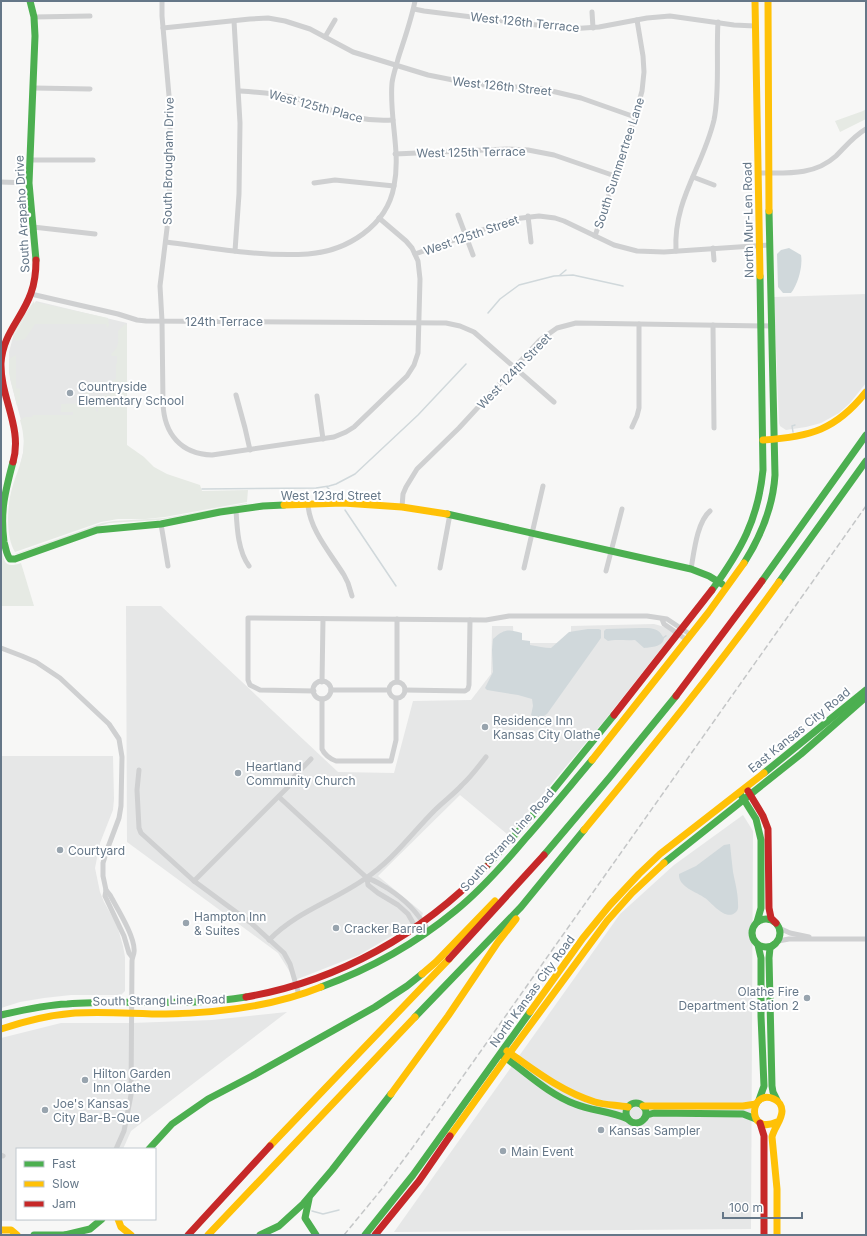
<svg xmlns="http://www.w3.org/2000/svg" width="867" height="1236" font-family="Inter,sans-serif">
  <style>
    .built { fill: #e6e7e7 }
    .green { fill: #e6eae4 }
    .water { fill: #d0d8db }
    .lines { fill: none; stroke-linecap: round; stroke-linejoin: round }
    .stream { stroke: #d0d8db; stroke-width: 1.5 }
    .street { stroke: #cfd0d1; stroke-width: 5 }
    .fast { stroke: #4caf50; stroke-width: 7 }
    .slow { stroke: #ffc107; stroke-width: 7 }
    .jam { stroke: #c62828; stroke-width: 7 }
    .rail { stroke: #c4c6c7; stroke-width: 1.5; stroke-dasharray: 6 3; stroke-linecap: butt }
    .poi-dot { fill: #98a4ae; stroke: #fff; stroke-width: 1.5 }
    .labels { text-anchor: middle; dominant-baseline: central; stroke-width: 4; stroke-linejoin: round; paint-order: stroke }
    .street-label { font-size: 12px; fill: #657788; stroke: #fff }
    .poi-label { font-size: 12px; fill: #657788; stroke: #fff; text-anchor: start }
  </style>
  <rect width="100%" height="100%" fill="#f7f7f6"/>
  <g class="built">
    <path d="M866,294V383L850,403L839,413L821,423L806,427L786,430L780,426L779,423L774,297Z"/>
    <path d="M36,301L127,323V476L20,465L23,453L24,440L23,428L10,379L9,352L13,337Z"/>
    <path d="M126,606H161L338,772L394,773L413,701L471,700L491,674L492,626H513L514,643H571V626L654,624L676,630L604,721L512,831L507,834L460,795L378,876L423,913L421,919L359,955L295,980L278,953L127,842Z"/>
    <path d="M1,756H113L114,799L113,810L100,843L95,868L100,892L104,902L117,925L123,946L125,957V991L121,995H71L44,998L20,1002L1,1008Z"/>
    <path d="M743,815L753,831L751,1229L394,1232L620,914L674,865Z"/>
    <path d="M287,1012L131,1131L123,1149H17V1219H89L88,1220L1,1221V1038L61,1023H132L212,1020Z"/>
  </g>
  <g class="green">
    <path d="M866,109V119L840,132L835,121L863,111Z"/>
    <path d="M34,301V304L35,302L108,318L109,325L107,328L106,324H35L25,339L16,341L13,337L33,304L13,336V332Z"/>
    <path d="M125,324L127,325V445L144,457L154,467L167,474L200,485L202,491L248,490L247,502L165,517L146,519H118L101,522L15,552C5,536 7,503 13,485C16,475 21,464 23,453C25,442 23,430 20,420L25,417H32L33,415H73V412H61V404L86,403V392L89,393L90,404H95L96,411L98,412V404H104V395H111V382H113V380L116,379V364L117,363V356H112L111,354C120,346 118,342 118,331Z"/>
    <path d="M16,355V388L20,389V404L17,406L9,373V359Z"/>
    <path d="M247,503V504L159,520L109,523L17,554H15L102,523L114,521L165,518Z"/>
    <path d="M1,547C4,561 4,569 21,563L34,606H1Z"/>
  </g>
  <g class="water">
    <path d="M789,248L801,255C803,266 798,284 791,293H783L778,287L777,254L781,250Z"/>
    <path d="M640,628C650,628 658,627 663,637L666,635L667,636L664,638C663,647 652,647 644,648L635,640C626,641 616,639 608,641L604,638V631L606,629Z"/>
    <path d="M588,629H599L601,630V638L547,714L538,720L531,715L533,706L532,699L518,695L487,690L485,688L493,672L492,650L493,639C504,629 508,629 522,633V640L530,641V645C538,646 544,648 551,648L569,632Z"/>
    <path d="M730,844C731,854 732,863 733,872C735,882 738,893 738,903C738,906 739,909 736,912C726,922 712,903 705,898C697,892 678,887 679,874L696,866L724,845Z"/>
  </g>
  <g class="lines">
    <g class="stream">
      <path d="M560,275L566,270"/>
      <path d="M488,313L500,299L519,285L554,276L573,275L623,286"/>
      <path d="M793,432L792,426L795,425"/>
      <path d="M327,487L334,494"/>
      <path d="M202,489L316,488L329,486L336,484L355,474L418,415L466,364"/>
      <path d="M345,510L396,586"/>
      <path d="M312,1211L323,1214L339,1210"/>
    </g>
    <g class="street">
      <path d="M162,1V16L170,107V151L169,212L160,286L162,321L163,403C164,434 181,454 212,455L334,437L346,432L354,427L407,376L414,365L418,353L420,279L418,261L412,248L406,241L379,218"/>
      <path d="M414,9L424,11L569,29L599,27L647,18L670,16L734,25L755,26"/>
      <path d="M592,12L593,28"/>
      <path d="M34,17L90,16"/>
      <path d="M234,21L240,123L239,194L235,251"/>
      <path d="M163,28L250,19L268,18L285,21L310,29L353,52L428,75L473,84L543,89L581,98L635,117"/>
      <path d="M325,37L335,20"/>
      <path d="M34,88L90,89"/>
      <path d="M239,91C256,92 274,93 291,97C328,107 353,123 393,120"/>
      <path d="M395,154L507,149L528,150L554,155L615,176"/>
      <path d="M30,160H93"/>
      <path d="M758,173C786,173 814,176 836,156C846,146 854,136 866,129"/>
      <path d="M693,177L714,185"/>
      <path d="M1,182L29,183"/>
      <path d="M314,183L335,180L394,186"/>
      <path d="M458,215L473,255"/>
      <path d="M528,216L531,242"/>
      <path d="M33,227L95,234"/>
      <path d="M595,236L635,117L642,91L644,72L643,56L637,20"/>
      <path d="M166,242C213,248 260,257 308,254C347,251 387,226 394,186C401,152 389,117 392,83C393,75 396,67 398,59C404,40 411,21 415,1"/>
      <path d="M713,248L714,260"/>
      <path d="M676,251C673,200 703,167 714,120C720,91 716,53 718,22"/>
      <path d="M415,254L513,219L539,216L555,218L564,221L614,245L637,251L664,252L769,245"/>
      <path d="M31,294L118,314L137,320L146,321L446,323L460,326L474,332L554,402"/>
      <path d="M713,325L714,428"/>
      <path d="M236,395L245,428L250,450"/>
      <path d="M317,396L323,439"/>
      <path d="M632,427L637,416L639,408V324"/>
      <path d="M308,504C309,529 331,554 344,575L348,583L352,596"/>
      <path d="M402,507L403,494L406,487L417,469L459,428L540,340L557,328L576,323L771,326"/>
      <path d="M236,510C237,528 238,551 249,566"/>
      <path d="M161,524L168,566"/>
      <path d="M440,568L450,514"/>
      <path d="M524,568L543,486"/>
      <path d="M691,569C694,552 697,522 710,511"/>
      <path d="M606,571L622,509"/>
      <path d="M397,619V682"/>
      <path d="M662,619L664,624L687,640"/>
      <path d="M1,648L22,656L36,662L60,678L109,724L119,739L122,757L121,806L119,818L107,850L103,863V876L106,890L105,896L124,936L129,953L132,957"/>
      <circle cx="322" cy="690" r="9"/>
      <circle cx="397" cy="690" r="8"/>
      <path d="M322,682L323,619"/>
      <path d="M331,690H388"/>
      <path d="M405,690L465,691L468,689L469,685L470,620"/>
      <path d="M314,691L260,690L250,685L248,680V618L486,620L509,616H647L667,619L691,635"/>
      <path d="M322,699V749C324,754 330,759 336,761H391L396,740V699"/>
      <path d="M139,770L137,790L139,828L141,833L194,881L251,923L284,953L290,964L299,995"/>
      <path d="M279,797L367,878C374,880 380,884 387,888C407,901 416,911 429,931"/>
      <path d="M367,878L368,885L378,893L398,905L408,914L421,937"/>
      <path d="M194,881L288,787L290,781L311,759"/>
      <path d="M106,890L110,895C117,908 136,938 134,952C134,955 132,957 132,961L131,1095L124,1131L116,1149"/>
      <path d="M779,928L790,933L809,937"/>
      <path d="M269,940C297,911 334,901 366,878C393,860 412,833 435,810C444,801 454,794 462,785C471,777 478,767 486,757"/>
      <path d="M778,941L789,939H866"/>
      <path d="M1,1155L3,1156"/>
    </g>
    <g class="fast">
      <path d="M30,1L34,17L35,36L29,183L36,260"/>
      <path d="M13,462C5,492 0,511 4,542C6,548 6,554 10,559H15L97,530L161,524L220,512L263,506L284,505"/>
      <path d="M447,514L691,569L709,576L722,584"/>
      <path d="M744,563C761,536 773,507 775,475L769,211"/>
      <path d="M762,581L866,435"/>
      <path d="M779,582L866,461"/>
      <path d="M712,590C741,550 758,520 763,470L760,276"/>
      <path d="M764,773L866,690"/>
      <path d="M741,795L756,819L761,840V908L757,922"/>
      <path d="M544,855L610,777L676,696"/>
      <path d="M664,863L801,754L866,697"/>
      <path d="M486,867L532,816L614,715"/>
      <circle cx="766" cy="933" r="14"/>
      <path d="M775,944L770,948L769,958L772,1086L773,1092L777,1100"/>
      <path d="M758,945L761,958V1016L764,1086L759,1100"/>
      <path d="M321,987C370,969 415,944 455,911C481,890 504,864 525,839C548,813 570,786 592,760"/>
      <path d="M1,1015C23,1010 44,1005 67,1004C127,999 186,1007 246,997"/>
      <path d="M415,1017L521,907L584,830"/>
      <path d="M503,1056C526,1072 548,1094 575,1104C592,1111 611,1111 628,1119"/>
      <circle cx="636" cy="1113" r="10"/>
      <path d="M645,1118L647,1115L654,1113L743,1114L756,1119"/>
      <path d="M149,1149L172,1124L208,1099L252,1076L375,1007L407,986L422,974"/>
      <path d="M309,1199L305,1218L316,1235"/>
      <path d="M34,1235H67"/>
      <path d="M65,1235L90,1229L102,1219"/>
      <path d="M260,1235L279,1226L303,1204L332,1170L391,1094"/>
      <path d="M365,1235L413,1175L530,1012"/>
    </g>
    <g class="slow">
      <path d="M755,1L760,276"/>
      <path d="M768,1L769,211"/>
      <path d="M763,440C810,437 836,430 866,392"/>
      <path d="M284,505L343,503L402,507L447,514"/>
      <path d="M592,760L708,613L744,563"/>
      <path d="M584,830C651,749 717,668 779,582"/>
      <path d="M422,974L436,962L495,901"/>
      <path d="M530,1012L583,938L610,905L639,874L660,854L764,773"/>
      <path d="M1,1029C25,1021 50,1015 75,1013C105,1011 136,1014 166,1014C219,1013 272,1007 321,987"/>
      <path d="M507,1051C534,1070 562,1092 595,1102C605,1105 617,1105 628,1107"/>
      <path d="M391,1094L448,1016L498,942L516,919"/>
      <path d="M643,1106H743L756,1104"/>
      <path d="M777,1122C746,1136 749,1088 774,1099C779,1101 782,1106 782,1111C782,1120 774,1128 772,1137L777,1189V1235"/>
      <path d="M450,1136L506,1058L607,921L632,893L664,863"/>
      <path d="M270,1146L449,959"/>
      <path d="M118,1219L121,1227L131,1235"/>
      <path d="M1,1230H11L17,1235"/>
      <path d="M208,1235L415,1017"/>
    </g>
    <g class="jam">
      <path d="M13,462C23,428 0,397 1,363C3,333 22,319 31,293C35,282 36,271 36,260"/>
      <path d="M676,696L762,581"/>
      <path d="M614,715L712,590"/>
      <path d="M748,791L763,816L768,829L769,908L771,918L776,923"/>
      <path d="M449,959L544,855"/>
      <path d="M246,997C338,981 422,934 486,867"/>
      <path d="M760,1123L764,1136V1235"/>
      <path d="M188,1235L270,1146"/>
      <path d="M375,1235L419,1181L450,1136"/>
    </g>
    <path class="rail" d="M344,1235L381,1190L413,1147L866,506"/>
  </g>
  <g class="poi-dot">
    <circle cx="70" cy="393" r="4"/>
    <circle cx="485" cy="727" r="4"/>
    <circle cx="238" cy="773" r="4"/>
    <circle cx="60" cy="850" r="4"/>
    <circle cx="186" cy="923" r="4"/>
    <circle cx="336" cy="928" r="4"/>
    <circle cx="807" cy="998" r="4"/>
    <circle cx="85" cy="1080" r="4"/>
    <circle cx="45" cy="1110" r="4"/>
    <circle cx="601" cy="1130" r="4"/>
    <circle cx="503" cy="1151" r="4"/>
  </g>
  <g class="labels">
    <g class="street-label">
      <text transform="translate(525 22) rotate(6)">West 126th Terrace</text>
      <text transform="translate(502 86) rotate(6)">West 126th Street</text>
      <text transform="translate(316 106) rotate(15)">West 125th Place</text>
      <text transform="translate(471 152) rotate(-1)">West 125th Terrace</text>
      <text transform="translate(168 161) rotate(-89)">South Brougham Drive</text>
      <text transform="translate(619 163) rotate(-72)">South Summertree Lane</text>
      <text transform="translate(22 214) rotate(-93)">South Arapaho Drive</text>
      <text transform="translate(748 220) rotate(-91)">North Mur-Len Road</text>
      <text transform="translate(471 235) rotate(-19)">West 125th Street</text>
      <text x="224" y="321">124th Terrace</text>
      <text transform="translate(514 371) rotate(-46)">West 124th Street</text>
      <text x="331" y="495">West 123rd Street</text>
      <text transform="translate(799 730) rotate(-39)">East Kansas City Road</text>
      <text transform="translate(507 840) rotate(-48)">South Strang Line Road</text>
      <text transform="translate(532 991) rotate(-54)">North Kansas City Road</text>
      <text transform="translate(159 1000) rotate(-1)">South Strang Line Road</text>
    </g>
    <g class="poi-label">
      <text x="78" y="386">Countryside<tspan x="78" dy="14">Elementary School</tspan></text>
      <text x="493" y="720">Residence Inn<tspan x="493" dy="14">Kansas City Olathe</tspan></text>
      <text x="246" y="766">Heartland<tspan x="246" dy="14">Community Church</tspan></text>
      <text x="68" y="850">Courtyard</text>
      <text x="194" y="916">Hampton Inn<tspan x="194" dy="14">&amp; Suites</tspan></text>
      <text x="344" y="928">Cracker Barrel</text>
      <text x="799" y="991" text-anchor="end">Olathe Fire<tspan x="799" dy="14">Department Station 2</tspan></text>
      <text x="93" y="1073">Hilton Garden<tspan x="93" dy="14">Inn Olathe</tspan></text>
      <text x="53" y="1103">Joe's Kansas<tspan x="53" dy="14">City Bar-B-Que</tspan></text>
      <text x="609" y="1130">Kansas Sampler</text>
      <text x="511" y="1151">Main Event</text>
    </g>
  </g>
  <rect width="867" height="1236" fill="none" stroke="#657788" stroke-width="4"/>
  <rect x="16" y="1148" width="140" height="72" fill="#ffffff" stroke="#c1c9cf"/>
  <rect x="24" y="1161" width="20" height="6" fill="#4caf50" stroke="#c1c9cf"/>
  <text x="52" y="1168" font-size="12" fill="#657788">Fast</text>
  <rect x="24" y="1181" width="20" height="6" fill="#ffc107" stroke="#c1c9cf"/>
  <text x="52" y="1188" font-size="12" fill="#657788">Slow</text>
  <rect x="24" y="1201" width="20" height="6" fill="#c62828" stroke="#c1c9cf"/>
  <text x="52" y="1208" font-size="12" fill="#657788">Jam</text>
  <path d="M723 1212v6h79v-6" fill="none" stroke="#657788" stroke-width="2"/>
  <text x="729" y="1212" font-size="12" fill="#657788" stroke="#ffffff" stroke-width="3" paint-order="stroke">100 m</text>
</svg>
